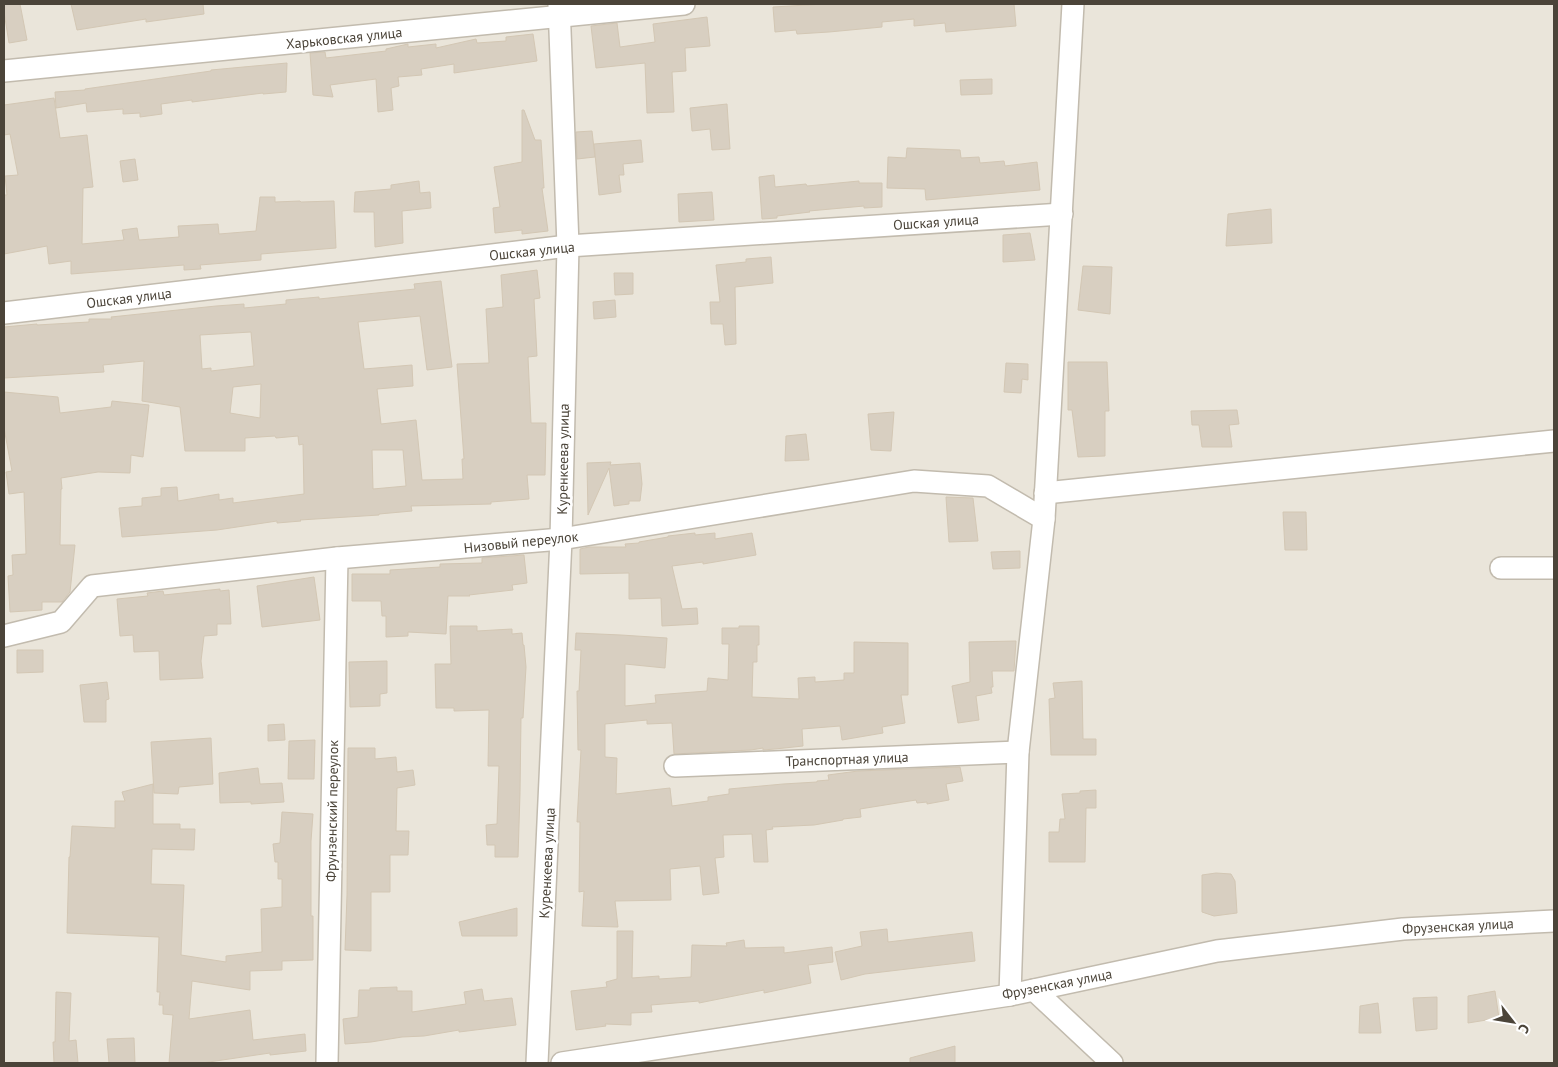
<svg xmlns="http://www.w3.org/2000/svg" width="1558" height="1067" font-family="'PT Sans',sans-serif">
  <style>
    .residential { fill: #eae5da }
    .building { fill: #d8cfc1; stroke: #d3c7b4; fill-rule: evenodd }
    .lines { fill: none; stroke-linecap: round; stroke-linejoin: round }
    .street-casing { stroke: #c2bbae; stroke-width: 24 }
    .street { stroke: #fff; stroke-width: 21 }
    .labels { text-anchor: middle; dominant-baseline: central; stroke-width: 5; stroke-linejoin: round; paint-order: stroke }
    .street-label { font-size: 14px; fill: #4b4439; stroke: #fff }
  </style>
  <rect width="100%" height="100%" fill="#f6f3ec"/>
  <rect class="residential" x="4" y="4" width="1550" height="1059"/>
  <g class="building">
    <path d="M4,4H20L27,40L9,43L4,12Z"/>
    <path d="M71,4H203L204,14L146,22V19L77,30Z"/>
    <path d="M824,4H1014L1016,26L946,32L945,23L914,26V19L882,22V27L829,32L797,34L796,30L775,32L773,7Z"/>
    <path d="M707,17L710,46L685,48L686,71L672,72L674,112L647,113L645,63L596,68L591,26L617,23L620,47L655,42L653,24Z"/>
    <path d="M533,34L537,61L454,73V64L421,69L422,75L398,77L399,86L391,88L393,110L378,112L376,79L330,85L333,97L313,95L310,53L325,52L326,58L386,51V49L408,44V47L436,44V48L476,39L477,43L506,41V37Z"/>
    <path d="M287,63L286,92L263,94V93L192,102V100L161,104L162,114L140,117V113L123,114V109L87,112L86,103L56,108L55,92L85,90V89L211,71V70Z"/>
    <path d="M992,79V94L961,95L960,80Z"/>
    <path d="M54,98L60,138L87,135L93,187L83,188L82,244L124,240L122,230L137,228L139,240L179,237L178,226L218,224L219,234L256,231L260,197H275V202L300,201L301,202L334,201L336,248L261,254V260L200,265L201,269L184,270V265L71,274V261L49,264L47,246L4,254V195H7L5,176L18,175L10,134L4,135V105Z"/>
    <path d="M727,104L730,149L712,150L710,129L692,131L690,108Z"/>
    <path d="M522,110H524L535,140H541L544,188H542L548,231L522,234V230L495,233L493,208L500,207L494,167L522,162Z"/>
    <path d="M592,131L595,157L577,159L576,132Z"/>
    <path d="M641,140L643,162L623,164L624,175H619L621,192L599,195L594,144Z"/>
    <path d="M907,148L960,150L961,158L979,157L980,163L1004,161L1005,166L1037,162L1040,190L926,200L925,189L887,188L888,157L906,158Z"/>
    <path d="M135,159L138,180L123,182L120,161Z"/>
    <path d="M774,175L775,187L806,184L807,186L859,181V183H882V207L864,208V206L809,211L810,212L777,216V218L762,219L759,177Z"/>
    <path d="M419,181L420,193L430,192L431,208L402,211L403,243L375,247L374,212H354L355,192L391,189V185Z"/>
    <path d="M712,192L714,220L679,222L678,194Z"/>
    <path d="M1271,209L1272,243L1226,246L1228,214Z"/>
    <path d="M1030,233L1035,260L1003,262V235Z"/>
    <path d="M771,257L773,283L735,287L736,344L725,345L723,324H711L710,302H720L716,265L746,262V259Z"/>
    <path d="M1083,266L1112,267L1110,314L1078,310Z"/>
    <path d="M537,270L540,298L534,299L537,356L528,357L531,423H546L545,475H527L529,499L491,502V504L411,506L412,511L379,514V515L300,520L301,521L277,523V521L217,530L122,537L119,508L142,506V498L161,496V488L177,487L178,501L219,494V500L233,498V503L304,494L303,444L299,445L298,436L276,438L275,436L245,438V451H185L180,407L142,401L144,361L103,365L104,372L4,378V327L37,324V325L89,322V319H112L111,317L216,306L244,304V308L286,304V300L319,297V299L415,289L414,284L441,281L452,367L427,370L420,316L358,322L364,369L412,365L413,386L377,389L381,424L416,420L422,480L463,479L462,459H464L457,364L489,363L486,309L503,307L501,275ZM251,332L254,366L211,371V368L202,369L200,335ZM261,384L260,418L230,413L233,387ZM372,450H403L406,486L373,489Z"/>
    <path d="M614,273H633V294L615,295Z"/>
    <path d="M615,300L616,317L594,319L593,302Z"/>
    <path d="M1068,362H1107L1109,411H1105V456L1078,457L1072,410H1068Z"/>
    <path d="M1006,363L1028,364V380L1022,379L1021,393L1004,392Z"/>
    <path d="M4,392L58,397L60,413L111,407L112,401L149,405L143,457L131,455L130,473L98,472L61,478L62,489H61L60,545H75L70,592L62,602H42V610L10,612L8,576L13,575L12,555L26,554L25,521L24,492L9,494L6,472L12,471L4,428Z"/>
    <path d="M1237,410L1239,424L1229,425L1232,447H1202L1199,425H1192L1191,411Z"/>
    <path d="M894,412L891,451L871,450L868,414Z"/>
    <path d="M806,434L809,460L785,461L786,436Z"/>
    <path d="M611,462L610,465L640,463L642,484L640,501H629V504L614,506L609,468L588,515L587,463Z"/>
    <path d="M946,497L973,498L978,541L949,542Z"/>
    <path d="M1283,512H1306L1307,550H1285Z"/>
    <path d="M695,533V535L715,533V539L752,533L756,555L703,564V562L672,566L682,609L697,608L698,624L662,626L661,598L629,599V573L580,574V549L589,547H626L625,544L639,543V542L668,537V536Z"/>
    <path d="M1020,551V568L993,569L991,552Z"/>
    <path d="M524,555L527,583L512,585L513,590L469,595L470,596H448L446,634L408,632V636L386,637V616H382L381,601H352V574H390V570L440,567V564L482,563V558Z"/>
    <path d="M314,577L320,620L262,627L257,586Z"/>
    <path d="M220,589V591L229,590L231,624H217V635L204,636L201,661L203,678L160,680L159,651L134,652L133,635L120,636L117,599L148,596L147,593L163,591L164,595Z"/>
    <path d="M450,626H477V631L512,629V634L522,633L523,645H524L526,667L523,718H521L520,793L518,857H495V845H487L486,825L497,824L499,766H488L489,710L454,711V708H436L435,664H451Z"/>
    <path d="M739,626H759V645H757V662H753L752,697L799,699L798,678L815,677V682L844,680V673H854V642L908,643V695H901L905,723L882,727L883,733L842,740L840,726L802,729L803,746L775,749L763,750V748L751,750L674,754L672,723L647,724V720L605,724V757L617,758L616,794L670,788L672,806L708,801V797L729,794V789L783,784L817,782V781L829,780L828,775L858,771L960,767L963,781L946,784L949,800L927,804V802L917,803L916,800L860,809L861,817L843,819V820L814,825L772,827L773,829L766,830L768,862H754L752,834L723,835L724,857L715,858L719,893L703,895L700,866L670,869L671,900L615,901L618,927L582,926L584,891L579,892L580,822H577L581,750H578L577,691H579L581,650H575L576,633L621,635L667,638L665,668L625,664V706L656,703L655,695L707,691L708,678L728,680L729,644H722V628H739Z"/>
    <path d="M1016,641L1014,671H992L993,687H991L992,693L976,696L979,720L958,723L952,686L970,682L969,642Z"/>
    <path d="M17,650H43V672L17,673Z"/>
    <path d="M387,661V693L380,694V706L350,707L349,662Z"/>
    <path d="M1082,681L1083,739H1096V755H1051L1049,699L1055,698L1053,683Z"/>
    <path d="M107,682L109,699L106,700V722H84L80,685Z"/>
    <path d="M284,724L285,740L268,741V725Z"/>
    <path d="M211,738L213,784L179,787L178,794L154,793L151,742Z"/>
    <path d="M315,740L314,779H288L289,741Z"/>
    <path d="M348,748H375V759L396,757L397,772L413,770L415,785L397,788L396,831H409L408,855H390V892H371V951L345,950L347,895Z"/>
    <path d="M258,768L260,784L282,783L284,802L251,804V802L220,803L219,773Z"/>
    <path d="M153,784V824H180V829H195L194,850L152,849L151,884L184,885L181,955L226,962V956L262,952L261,909L282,907V879H278V862H275L273,844L280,843L282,812L313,814L311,841V916H313V960L282,961V970L250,971V990L192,981L189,1019L250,1010L253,1040L305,1034L306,1051L270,1055V1053L202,1063H169L173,1015L163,1014V1005H159L160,992H157L159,937L67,933L69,857H70L72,826L115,828V801H125L122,792Z"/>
    <path d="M1096,790V808H1086L1085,862H1049V832H1059L1060,819H1065L1062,794L1080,793V791Z"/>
    <path d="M1216,873L1231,874L1235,881L1237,913L1214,916L1202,912V875Z"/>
    <path d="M517,908V936H462L459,922Z"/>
    <path d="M887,929L888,942L972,932L975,961L865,974L841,980L835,952L862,946L860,932Z"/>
    <path d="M617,931H633L632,978L659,976V979L691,977L692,945L727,946L726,943L744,940L745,948L784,947V953L832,947L833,962L808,965L811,983L764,993V990L699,1003V1001L651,1005L652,1012L631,1013V1025L605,1024L606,1026L576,1030L571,991L607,987L606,982L617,979Z"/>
    <path d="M397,987V991H412V1012L466,1004L464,992L482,989L484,1001L512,998L516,1025L459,1032V1030L424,1036L402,1037L371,1042L345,1044L343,1019L358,1017L359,990H370V988Z"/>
    <path d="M1495,991L1499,1018L1468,1023V996Z"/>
    <path d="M56,992L71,993L69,1041L76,1040L78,1063H54L53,1042H55Z"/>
    <path d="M1437,997V1029L1416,1031L1413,998Z"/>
    <path d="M1378,1003L1381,1033H1359L1360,1006Z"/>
    <path d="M134,1038L135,1063H109L107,1039Z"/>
    <path d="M955,1046V1063H910V1058Z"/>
  </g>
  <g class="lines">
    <g class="street-casing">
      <g id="street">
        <path d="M4,71L684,4"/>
        <path d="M4,313L568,246L1062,214"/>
        <path d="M1045,493L1554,441"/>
        <path d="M1501,568H1554"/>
        <path d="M4,636L61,622L92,586L337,558L561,539L914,481L988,486L1044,519"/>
        <path d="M675,766L1018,752"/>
        <path d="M1034,990L1112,1063"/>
        <path d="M1010,995L1018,752L1044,519L1073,4"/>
        <path d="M327,1063L337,558"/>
        <path d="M537,1063L561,539L568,246L559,4"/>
        <path d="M562,1063L1010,995L1217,951L1403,929L1554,921"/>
      </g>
    </g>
    <use href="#street" class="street"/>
  </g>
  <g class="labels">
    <g class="street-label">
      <text transform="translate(344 38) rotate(-6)">Харьковская улица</text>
      <text transform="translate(936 222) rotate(-4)">Ошская улица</text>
      <text transform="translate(532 251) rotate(-6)">Ошская улица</text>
      <text transform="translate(129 298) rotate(-7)">Ошская улица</text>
      <text transform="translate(563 459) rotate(-89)">Куренкеева улица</text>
      <text transform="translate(521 542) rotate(-6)">Низовый переулок</text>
      <text transform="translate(847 759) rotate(-2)">Транспортная улица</text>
      <text transform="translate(332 811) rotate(-89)">Фрунзенский переулок</text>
      <text transform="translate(547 863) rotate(-87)">Куренкеева улица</text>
      <text transform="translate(1458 926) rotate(-3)">Фрузенская улица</text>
      <text transform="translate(1057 984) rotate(-11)">Фрузенская улица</text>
    </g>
  </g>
  <rect width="1558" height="1067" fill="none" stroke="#4b4439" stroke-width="10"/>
  <g transform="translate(1513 1022) rotate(121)" stroke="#ffffff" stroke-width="4" paint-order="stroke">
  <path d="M0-4L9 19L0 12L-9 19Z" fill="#4b4439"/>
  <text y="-8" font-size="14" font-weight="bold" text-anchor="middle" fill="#4b4439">С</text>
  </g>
</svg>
